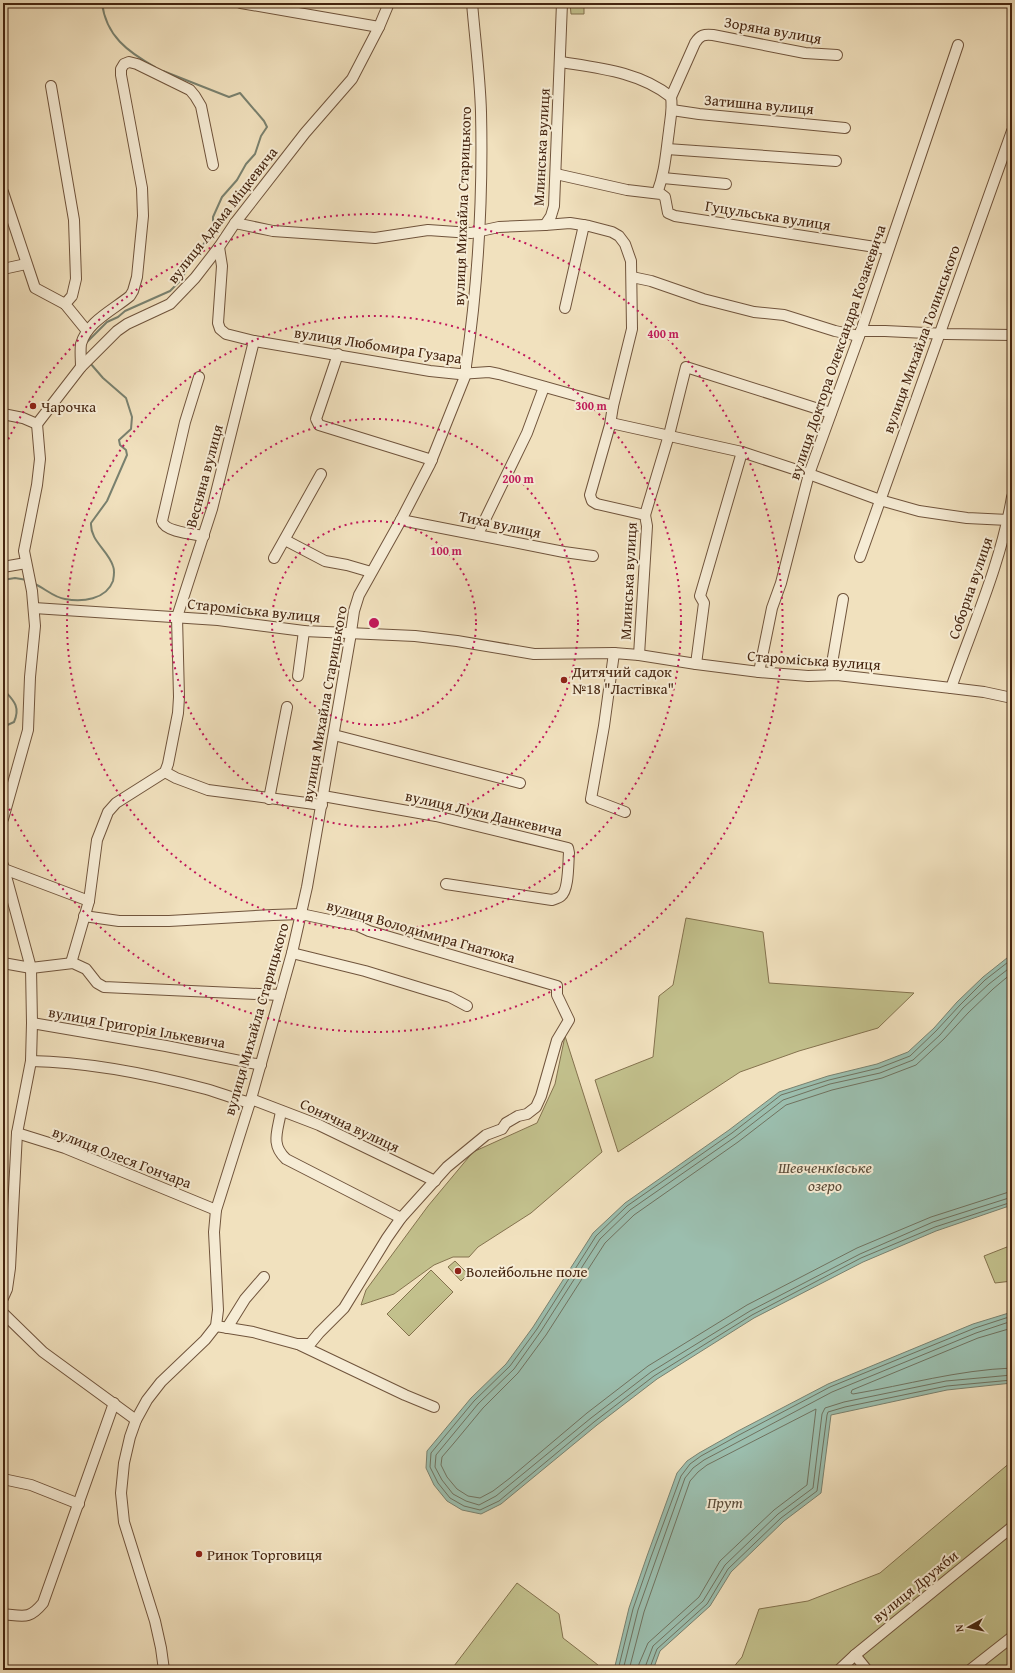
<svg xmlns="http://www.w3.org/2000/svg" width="1015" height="1673" font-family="'Gentium Book Plus',serif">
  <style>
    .green { fill: #c2c08c; stroke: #84724e }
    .water { fill: #9bbeae; stroke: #79816f }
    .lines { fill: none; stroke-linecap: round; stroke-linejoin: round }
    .shore { stroke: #70725f; stroke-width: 1 }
    .stream { stroke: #79816f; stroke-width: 2 }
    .minor-casing { stroke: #70543c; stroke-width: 12 }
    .minor { stroke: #f6ecd5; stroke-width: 10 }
    .ring { fill: none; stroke: #c2185b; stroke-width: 2; stroke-dasharray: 2 4 }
    .poi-dot { fill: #8f2418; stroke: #f6ecd5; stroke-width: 1.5 }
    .labels { text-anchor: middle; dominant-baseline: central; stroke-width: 4; stroke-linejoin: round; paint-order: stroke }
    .street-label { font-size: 15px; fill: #452510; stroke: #f6ecd5 }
    .poi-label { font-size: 15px; fill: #452510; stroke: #f6ecd5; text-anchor: start }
    .water-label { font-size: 16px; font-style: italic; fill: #5a4b38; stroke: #f6ecd5 }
    .centre { fill: #c2185b; stroke: #f6ecd5; stroke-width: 2 }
    .ring-label { font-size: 12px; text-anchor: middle; font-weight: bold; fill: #c2185b; stroke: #f6ecd5; stroke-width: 4; stroke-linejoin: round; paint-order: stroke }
  </style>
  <rect width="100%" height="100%" fill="#f1e1be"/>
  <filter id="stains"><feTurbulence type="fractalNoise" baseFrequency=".005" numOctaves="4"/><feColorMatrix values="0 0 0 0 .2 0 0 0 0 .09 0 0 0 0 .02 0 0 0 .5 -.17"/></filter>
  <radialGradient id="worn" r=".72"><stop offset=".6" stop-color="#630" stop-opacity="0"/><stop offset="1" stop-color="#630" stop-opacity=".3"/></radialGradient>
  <g class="green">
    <path d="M570,3H584V14H571Z"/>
    <path d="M686,918L763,932L769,983L914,993L878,1028L799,1051L740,1072L618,1152L595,1080L653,1057L659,996L673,985Z"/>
    <path d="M565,1036L602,1152L531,1213L478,1247L469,1257H453L434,1265L394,1294L361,1305L366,1290L428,1206L473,1152L537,1123L555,1084Z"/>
    <path d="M1012,1245V1281L995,1283L984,1256Z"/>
    <path d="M455,1261L468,1274L461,1281L448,1267Z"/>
    <path d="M431,1270L453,1292L409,1336L387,1314Z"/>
    <path d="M1012,1461V1670H731L742,1657L759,1609L808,1601L880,1573Z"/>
    <path d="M517,1583L559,1614L563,1638L598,1665L597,1670H451Z"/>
  </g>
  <g class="water">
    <path d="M1012,954V1205L936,1231L863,1262L754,1318L657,1379L597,1425L501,1504L481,1514L462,1510L447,1501L434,1485L426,1468L427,1451L471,1398L506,1364L533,1327L593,1233L625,1203L729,1130L779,1092L828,1076L877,1064L908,1052L934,1028L957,1002L983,977Z"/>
    <path d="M1012,1312V1383L947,1390L831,1415L821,1493L784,1521L731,1572L710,1606L660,1651L653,1670H614L629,1608L647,1556L677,1473L687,1461L699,1453L738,1431L828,1384L973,1324Z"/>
  </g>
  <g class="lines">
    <g class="shore">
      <path d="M1012,959L985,980L960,1005L936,1031L910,1056L879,1068L829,1080L781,1095L732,1133L627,1206L596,1236L537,1329L510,1366L474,1401L431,1453L430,1467L438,1483L450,1498L464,1506L480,1510L499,1501L594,1422L654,1376L752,1315L861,1258L935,1227L1012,1202"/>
      <path d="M1012,966L989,984L963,1008L940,1035L913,1060L880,1073L830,1084L783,1100L735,1137L630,1210L600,1239L541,1331L514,1369L478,1404L436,1455L435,1467L442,1480L453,1494L466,1501L479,1505L496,1496L591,1418L651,1372L750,1311L860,1254L933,1222L1012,1197"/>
      <path d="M1012,973L993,989L968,1013L944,1039L916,1065L882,1078L832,1090L786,1105L738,1142L634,1215L605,1243L546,1335L518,1373L483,1408L454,1443L442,1457L441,1465L447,1477L457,1489L468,1496L480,1498L493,1491L510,1478L587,1413L648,1366L747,1305L857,1248L931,1217L1012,1191"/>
      <path d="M1012,1328L978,1338L852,1390L851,1393L853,1394C906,1385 958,1370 1012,1368"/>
      <path d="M618,1670L633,1609L651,1557L681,1476L690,1464L701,1456L739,1435L830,1387L975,1328L1012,1316"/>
      <path d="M623,1670L638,1610L685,1478L693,1468L704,1460L832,1392L976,1333L1012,1321"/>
      <path d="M629,1670L644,1612L690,1481L698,1472L707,1465L816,1409L807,1485L774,1510L720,1561L699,1597L648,1643L639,1664L638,1670"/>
      <path d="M644,1670L653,1646L703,1601L725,1565L778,1514L813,1488L822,1414L825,1408L844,1402L946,1381L1012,1375"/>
      <path d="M649,1670L657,1649L707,1604L728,1569L781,1518L817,1491L827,1415L828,1412L845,1407L947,1386L1012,1380"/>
    </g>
    <g class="stream">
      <path d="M102,3C106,36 128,52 155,67"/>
      <path d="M86,343L107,322L118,317L125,311L170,291L179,282L205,242L213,226V217L222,197L237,180L246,164L255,154L261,136L267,127L264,121L240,93L229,97L163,71"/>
      <path d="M3,580L15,578L27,580"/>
      <path d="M35,584C44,588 55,598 65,599C82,602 106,600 113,581C114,576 115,571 113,566C108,550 90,541 91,523L107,501L127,455L126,450L120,445L119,440L131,429L132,417L126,398L103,378L90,363"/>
      <path d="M3,689C13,700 21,706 14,722L3,727"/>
    </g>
    <g class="minor-casing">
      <g id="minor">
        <path d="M241,3L379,27"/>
        <path d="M562,3L554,206L551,216L545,225L570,223L589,226L612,232L619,236L625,244L631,261L632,329L613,406L610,425L590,495L592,501L597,504L645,515L647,526L639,655"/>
        <path d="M561,62C599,68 640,72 671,97C673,109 670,120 669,131C666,152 665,173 657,193"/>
        <path d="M51,86L74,220L76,279L72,296L65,304L87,331"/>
        <path d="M671,97L695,43C700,35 704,34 713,35L805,53L837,55"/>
        <path d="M672,110L699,114L845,128"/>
        <path d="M667,149L836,161"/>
        <path d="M556,174L627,190L661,194L665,197L668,213L675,216L888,249"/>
        <path d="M663,178L726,184"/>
        <path d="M3,192L35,288L65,304"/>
        <path d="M235,223L273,231L375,238L428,230L471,233L499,227L545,225"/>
        <path d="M219,247L222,266L218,323L220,329L226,334L254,341L430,371L459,374L489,372L499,374L613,406"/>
        <path d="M3,269L26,264"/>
        <path d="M632,277L651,281L703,299L754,312L784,315L835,331L859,336"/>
        <path d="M565,308L584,225"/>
        <path d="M861,331H885L946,334L1012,335"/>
        <path d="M338,354L316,419L319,425L432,460"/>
        <path d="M81,367C81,360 80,351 81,344C87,322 113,310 130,296L133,291L137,277L143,216L142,188L121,75V69L124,64L129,62L137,64L190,90L195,96L201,106L213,165"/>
        <path d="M199,377L185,422L162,521C165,532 193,534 204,536"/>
        <path d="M3,414L23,418L37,424"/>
        <path d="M611,423L742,452L809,474L880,500L919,511L967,518L1008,520"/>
        <path d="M37,424L81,367L117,331L127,324L170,304L195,278L219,247L235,223L305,133L352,79L379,27L389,3"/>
        <path d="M645,515L669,435L686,367L831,413"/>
        <path d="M401,520L564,552L593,556"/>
        <path d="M478,534L527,433L544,387"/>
        <path d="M285,540L325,561L347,565L371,572"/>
        <path d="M860,557L1012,131"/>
        <path d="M274,558L321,474"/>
        <path d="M3,567L26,563"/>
        <path d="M34,608L218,620L304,631L415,636L457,641L534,654L614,653L639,655L696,664L759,672L808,676L837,675L951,688L984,692L1012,698"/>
        <path d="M614,653L604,726L591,799L625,812"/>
        <path d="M696,664L704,603L700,596L742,452"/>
        <path d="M759,672L772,608L781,583L809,474L861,331L958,45"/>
        <path d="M830,675L843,599"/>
        <path d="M298,676L304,631"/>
        <path d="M951,688C973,625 1001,563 1012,497"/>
        <path d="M334,735L520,783"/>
        <path d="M165,772L176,778L208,790L322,805"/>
        <path d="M323,796L436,816L568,848L569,853C568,863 569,890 561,896C559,898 555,899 552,900L446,884"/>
        <path d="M269,799L287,707"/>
        <path d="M3,819L28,730L30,677L35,626L32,591L24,551L37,485L40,459L37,424"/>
        <path d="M3,865L31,968L32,1023L31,1061L17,1133L10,1268L7,1289L3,1298"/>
        <path d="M4,869L89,901"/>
        <path d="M84,916L119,921H169L273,915L301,914L358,926L369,931L557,986V995L569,1020L557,1040L541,1096L536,1107L527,1114L518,1116L506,1123L502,1129L486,1135L447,1167L401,1218L387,1238L344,1308L319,1333L310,1344H297L253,1332L216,1326"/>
        <path d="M292,953L365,971L450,997L467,1006"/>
        <path d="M3,963L31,968L73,963L86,969L97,983L104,987L280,995"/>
        <path d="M71,963L89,901L97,840L108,812L116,803L165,772L168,764L178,713L179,697L177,617L212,509L254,341"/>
        <path d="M32,1023L166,1046L261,1065"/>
        <path d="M31,1061C90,1062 149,1074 206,1089C220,1093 235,1099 250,1103"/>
        <path d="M251,1099L319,1125L435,1181"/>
        <path d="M281,1111C278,1131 270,1144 286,1159L401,1218"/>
        <path d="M17,1133L65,1148L216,1210"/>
        <path d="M3,1313L43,1352L136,1420"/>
        <path d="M227,1328L245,1299L264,1277"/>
        <path d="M300,1345L405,1395L434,1407"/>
        <path d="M3,1479L31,1485L79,1504"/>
        <path d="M3,1614C24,1616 29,1620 43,1603L114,1403"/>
        <path d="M855,1655L867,1670"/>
        <path d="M164,1670L161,1648L155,1621L124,1522L121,1493L124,1463L130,1437L136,1420L147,1400L161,1382L205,1340L216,1326L218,1310L214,1232L216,1210L251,1099L292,953L307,887L350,639L354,611L359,595L401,520L430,464L466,374V366C478,283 483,196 481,112C480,76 475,39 472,3"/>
        <path d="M839,1670L855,1655L1012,1527"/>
        <path d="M970,1670L1012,1637"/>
      </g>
    </g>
    <use href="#minor" class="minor"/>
  </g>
  <g class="ring">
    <circle cx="374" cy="623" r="102"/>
    <circle cx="374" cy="623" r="204"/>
    <circle cx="374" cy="623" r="307"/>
    <path d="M3 450A409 409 0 1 1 3 796"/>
  </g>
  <g class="poi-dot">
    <circle cx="33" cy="406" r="4"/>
    <circle cx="564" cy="680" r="4"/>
    <circle cx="458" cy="1271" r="4"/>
    <circle cx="199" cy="1554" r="4"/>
  </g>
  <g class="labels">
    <g class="street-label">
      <text transform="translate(773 30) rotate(10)">Зоряна вулиця</text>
      <text transform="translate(759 104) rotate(5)">Затишна вулиця</text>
      <text transform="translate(541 147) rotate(-87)">Млинська вулиця</text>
      <text transform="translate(462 206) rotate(-88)">вулиця Михайла Старицького</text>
      <text transform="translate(222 215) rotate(-52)">вулиця Адама Міцкевича</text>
      <text transform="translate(768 215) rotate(9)">Гуцульська вулиця</text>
      <text transform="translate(921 339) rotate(-70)">вулиця Михайла Голинського</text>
      <text transform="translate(378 345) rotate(9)">вулиця Любомира Гузара</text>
      <text transform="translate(837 352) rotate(-71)">вулиця Доктора Олександра Козакевича</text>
      <text transform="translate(204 476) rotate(-75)">Весняна вулиця</text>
      <text transform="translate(500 524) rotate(12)">Тиха вулиця</text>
      <text transform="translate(628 581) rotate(-87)">Млинська вулиця</text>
      <text transform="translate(970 588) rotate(-71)">Соборна вулиця</text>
      <text transform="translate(254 610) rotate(6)">Староміська вулиця</text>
      <text transform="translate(814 660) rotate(4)">Староміська вулиця</text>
      <text transform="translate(324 704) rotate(-80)">вулиця Михайла Старицького</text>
      <text transform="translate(484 813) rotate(13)">вулиця Луки Данкевича</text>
      <text transform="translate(421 931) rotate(16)">вулиця Володимира Гнатюка</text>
      <text transform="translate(256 1019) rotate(-74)">вулиця Михайла Старицького</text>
      <text transform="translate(137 1027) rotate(10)">вулиця Григорія Ількевича</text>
      <text transform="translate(350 1125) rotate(25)">Сонячна вулиця</text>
      <text transform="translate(122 1157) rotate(21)">вулиця Олеся Гончара</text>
      <text transform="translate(915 1586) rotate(-39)">вулиця Дружби</text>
    </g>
    <g class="poi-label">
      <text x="41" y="406">Чарочка</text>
      <text x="572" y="671">Дитячий садок<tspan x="572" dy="17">№18 "Ластівка"</tspan></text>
      <text x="466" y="1271">Волейбольне поле</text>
      <text x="207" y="1554">Ринок Торговиця</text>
    </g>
    <g class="water-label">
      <text x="825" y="1167">Шевченківське<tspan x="825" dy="18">озеро</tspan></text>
      <text x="725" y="1502">Прут</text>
    </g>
  </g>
  <circle cx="374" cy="623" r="6" class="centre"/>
  <g class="ring-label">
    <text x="663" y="338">400 m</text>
    <text x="591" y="410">300 m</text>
    <text x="518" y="483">200 m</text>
    <text x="446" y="555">100 m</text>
  </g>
  <rect width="1015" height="1673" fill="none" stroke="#f1e1be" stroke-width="16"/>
  <rect x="4" y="4" width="1007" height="1665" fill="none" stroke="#452510" stroke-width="2"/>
  <rect x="8" y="8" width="999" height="1657" fill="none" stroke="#452510"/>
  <g transform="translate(969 1627) rotate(262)" stroke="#f6ecd5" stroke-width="3" paint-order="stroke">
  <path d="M0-3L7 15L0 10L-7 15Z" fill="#452510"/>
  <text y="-6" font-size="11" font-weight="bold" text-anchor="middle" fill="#452510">N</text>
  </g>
  <rect width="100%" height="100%" filter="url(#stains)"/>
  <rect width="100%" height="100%" fill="url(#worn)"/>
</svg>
